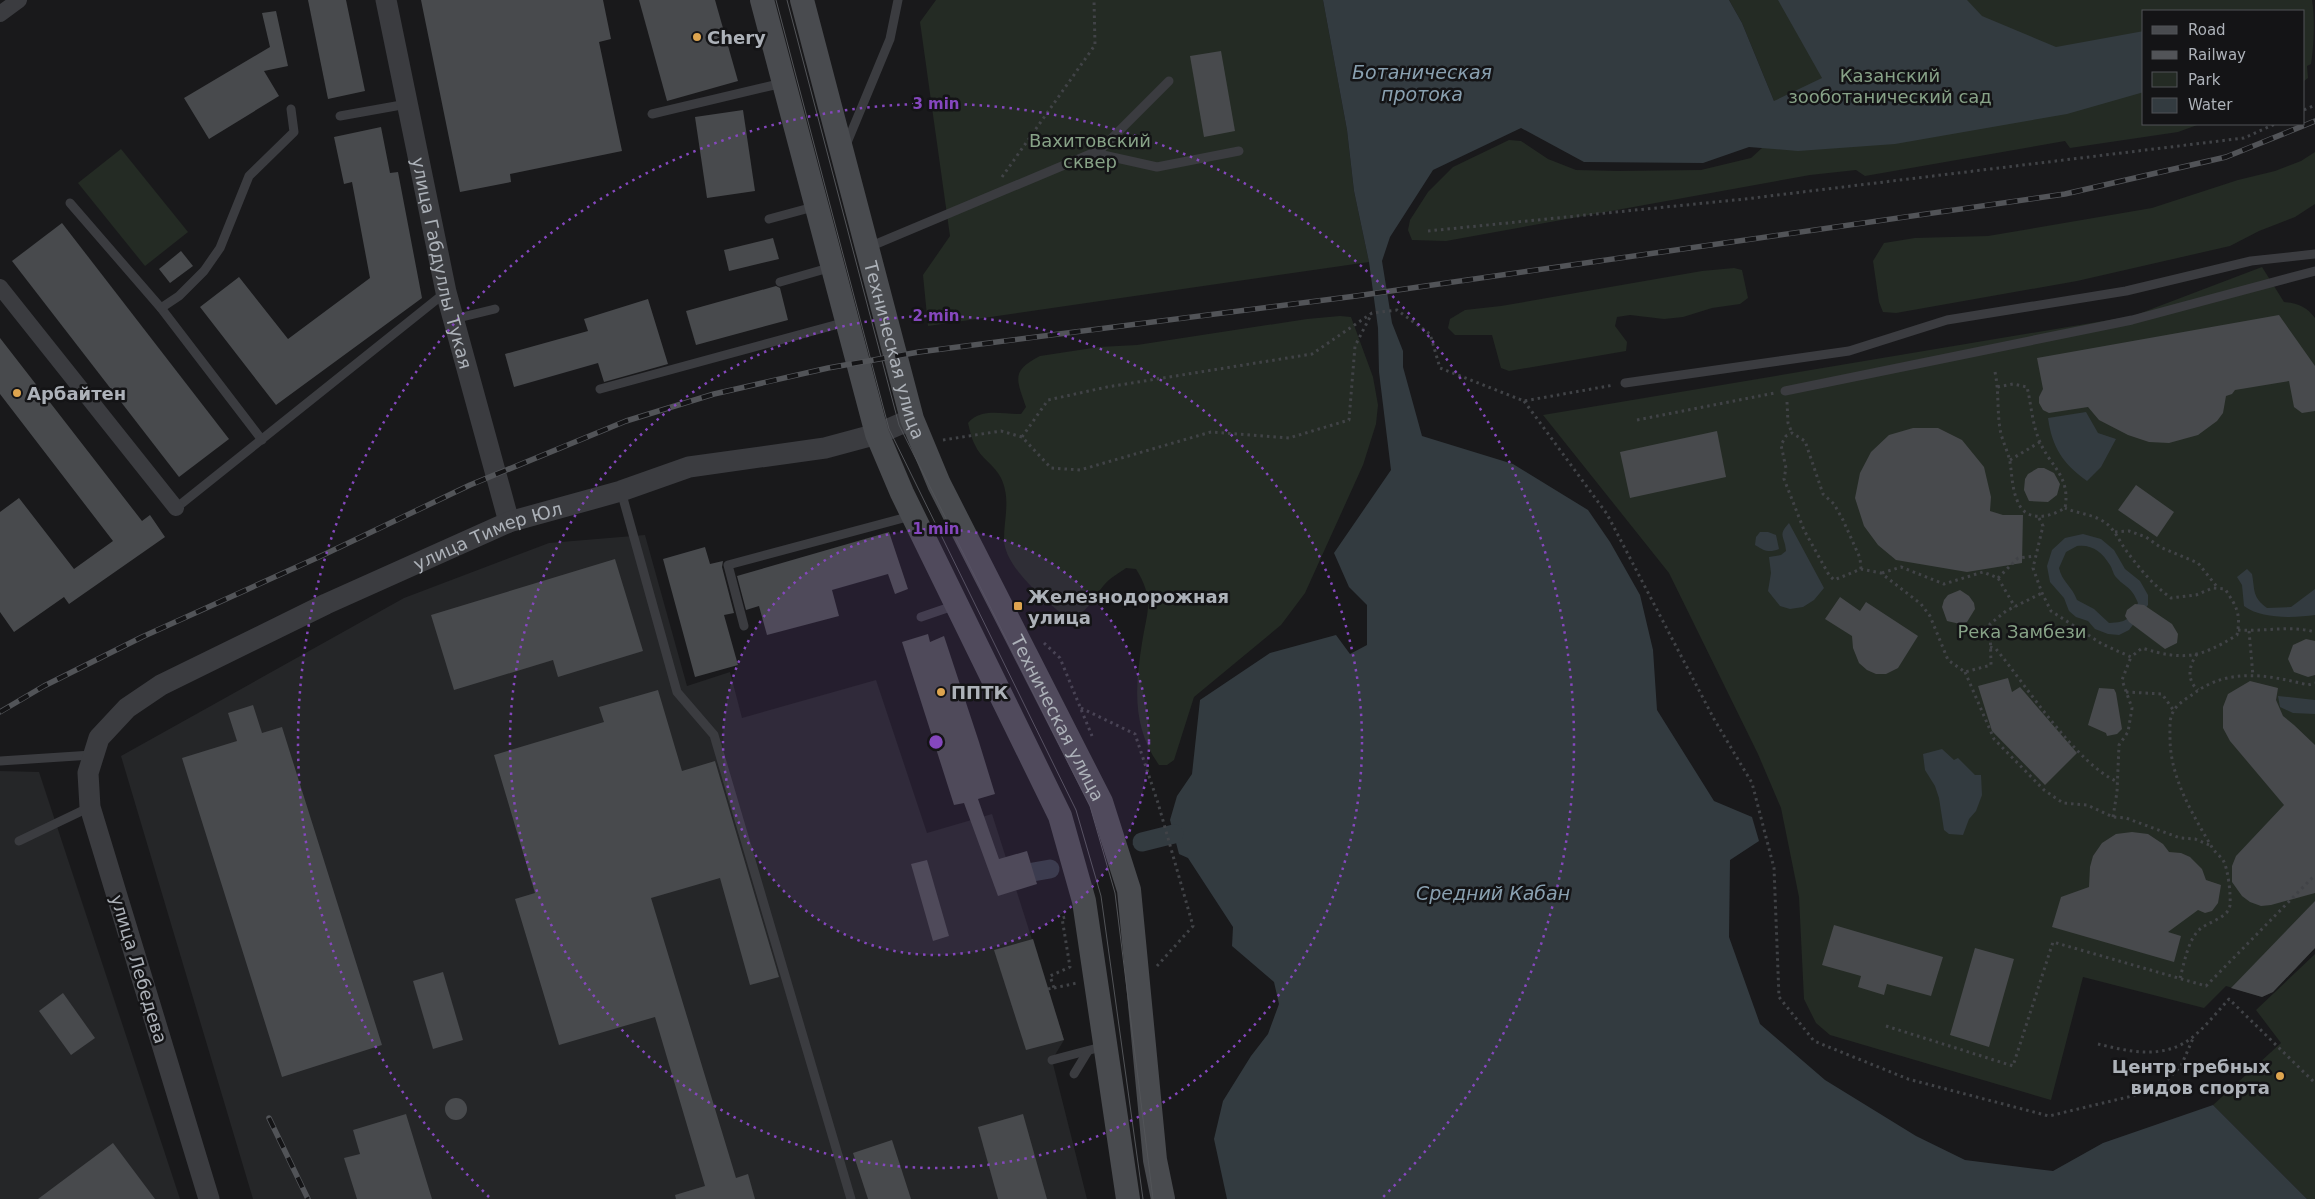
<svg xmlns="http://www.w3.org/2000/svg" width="2315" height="1199" font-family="'DejaVu Sans',sans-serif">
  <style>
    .built { fill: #252628 }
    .green { fill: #242b24 }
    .water { fill: #333b40; fill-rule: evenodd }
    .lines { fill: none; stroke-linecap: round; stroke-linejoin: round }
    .canal { stroke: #333b40; stroke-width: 19 }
    .building { fill: #484a4d }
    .path { stroke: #414347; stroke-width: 3; stroke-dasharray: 2.5 4; stroke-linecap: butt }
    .service { stroke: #3b3c40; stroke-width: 9 }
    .minor { stroke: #3b3c40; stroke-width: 16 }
    .tertiary { stroke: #3b3c40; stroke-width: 21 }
    .secondary { stroke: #494b4f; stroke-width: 24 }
    .tram { stroke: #525458; stroke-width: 1 }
    .rail-casing { stroke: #525458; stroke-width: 5.5 }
    .rail { stroke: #141416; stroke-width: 4; stroke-dasharray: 11; stroke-linecap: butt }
    .ring { fill: none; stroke: #8547be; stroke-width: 2.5; stroke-dasharray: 2.5 5 }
    .poi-dot { fill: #dea54f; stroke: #141416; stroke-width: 2 }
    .labels { text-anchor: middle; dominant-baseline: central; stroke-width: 5; stroke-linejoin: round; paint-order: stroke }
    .poi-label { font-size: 18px; font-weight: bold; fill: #adb2b9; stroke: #141416; text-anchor: start }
    .park-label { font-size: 18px; fill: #87a287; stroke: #141416 }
    .street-label { font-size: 18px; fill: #adb2b9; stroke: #141416 }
    .water-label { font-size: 19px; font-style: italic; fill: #89a0b0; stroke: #141416 }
    .centre { fill: #8547be; stroke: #141416; stroke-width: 2.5 }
    .ring-label { font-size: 15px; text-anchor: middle; font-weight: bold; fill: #8547be; stroke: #141416; stroke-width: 5; stroke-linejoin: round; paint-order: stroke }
  </style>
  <rect width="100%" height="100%" fill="#19191b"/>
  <g class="built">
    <path d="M645,535L687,686L730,672L742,718L876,680L927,833L992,814L1064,1040L1052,1060L1087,1199H253L121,756L404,598L549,543Z"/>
    <path d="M0,771L39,772L180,1199H0Z"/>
  </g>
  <g class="green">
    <path d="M936,0H1323L1347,130L1354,191L1369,262L928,326L923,275L950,236L920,22Z"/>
    <path d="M1729,0H2312C2315,17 2314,46 2311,64L2307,66L2308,78L2304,81V11H2144V124H2200L2178,132L2070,148L2065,141L1865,176L1856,170L1810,175L1446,241L1412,240L1408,230L1410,220L1428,192L1453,167L1509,140L1521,141L1548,159L1576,170L1619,171L1701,170L1751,158L1774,137V101L1742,23Z"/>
    <path d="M121,149L188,232L145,266L78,183Z"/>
    <path d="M2315,152V204L2295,217L2259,231L2230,246L2077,281L1896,313L1883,312L1879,302L1873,261L1884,243L1915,238L1988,236L2152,208L2238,180L2275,171L2301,161Z"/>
    <path d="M2262,267L2284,302C2298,303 2307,307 2315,318V948L2273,992L2262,997L2226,986L2204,1008L2083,977L2051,1100L1830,1035L1816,1023L1804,999L1799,897L1781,808L1758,754L1669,573L1543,415L2133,316Z"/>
    <path d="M1734,268L1742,270L1748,298L1740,304L1712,308L1683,317L1664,319L1630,315L1617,317L1615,326L1627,342L1626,351L1509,371L1501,368L1492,335H1455L1448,328L1450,319L1465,310L1501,306L1702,271Z"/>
    <path d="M1340,316L1351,317L1373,377L1378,405L1376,424L1363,465L1305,593L1281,625L1194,697L1174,760L1167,765H1159C1132,727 1135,687 1142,643C1147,611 1155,600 1136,569L1126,568C1119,573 1110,578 1104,585C1092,599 1088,615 1067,618C1047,602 1004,567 1004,539C1004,518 1011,499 1001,478C995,465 980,458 975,445C971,438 970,430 968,423C982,407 1003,415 1021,414L1026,407C1017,380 1010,371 1040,356L1099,347L1137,345L1307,319Z"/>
    <path d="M2315,954V1199H2307L2213,1105L2281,1043L2256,1010Z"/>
  </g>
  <g class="water">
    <path d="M1323,0H1729L1742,23L1774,101L1822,78L1778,0H1967L1982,16L2056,47L2144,31V92L2067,114L1895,144L1798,151L1749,147L1703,163L1584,162L1521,128L1433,170L1390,237L1382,261L1392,323L1403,351V367L1422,436L1513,464L1588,510L1610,542L1640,595L1653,650L1657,710L1714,801L1752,817L1759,841L1730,860L1729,937L1760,1024L1825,1080L1916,1136L1965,1160L2053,1171L2103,1143L2213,1105L2307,1199H1227L1214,1139L1223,1101L1251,1056L1268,1034L1279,1004L1274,982L1232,946L1233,927L1188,858L1179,854L1170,820L1177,796L1192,774L1200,700L1270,653L1336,635L1350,654L1367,645V605L1349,587L1334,553L1391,470L1379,372L1378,328L1369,262L1354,191L1347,130Z"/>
    <path d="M2086,412L2098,433L2116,439L2101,467L2087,481C2063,464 2052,447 2048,418Z"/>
    <path d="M1789,523L1824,588L1814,600L1803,607L1790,609L1780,606L1768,591L1771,573L1769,557L1781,555L1786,551C1785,536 1777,536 1789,523Z"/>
    <path d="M1760,532H1768L1776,535L1779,549C1769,553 1764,551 1755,545L1756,537Z"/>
    <path d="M2083,534L2101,539L2114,550L2125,569L2140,581L2148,595V605L2129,630L2119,635L2108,634L2095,629L2088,621L2076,617L2069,611L2064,598L2050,582L2047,566L2052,550L2065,538ZM2077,546C2092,544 2102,552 2110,565C2112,568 2113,573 2115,576C2125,588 2131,585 2138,603C2130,619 2128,622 2109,623L2094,609L2077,600C2072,586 2062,582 2059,568L2066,552Z"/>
    <path d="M2247,569L2252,574C2255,590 2252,597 2267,608L2291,607L2315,589V615C2294,618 2261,619 2244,606L2242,585L2237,577Z"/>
    <path d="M2278,696L2315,700V714L2293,713L2280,707Z"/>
    <path d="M1942,749L1954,760L1958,758L1975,775H1981L1982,795L1976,811L1969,819L1963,835L1949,834L1944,830L1939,798L1935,786L1925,770L1923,754Z"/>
  </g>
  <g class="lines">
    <g class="canal">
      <path d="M1142,842L1174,834"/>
      <path d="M1033,872L1050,869"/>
    </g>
  </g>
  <g class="building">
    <path d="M308,0H346L365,91L328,99Z"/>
    <path d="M421,0H603L611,39L599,42L622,151L510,174L511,182L460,192Z"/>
    <path d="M639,0H715L738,81L667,101Z"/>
    <path d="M276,11L288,66L264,71L279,96L209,139L184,98L270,47L262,13Z"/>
    <path d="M1221,51L1235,131L1204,137L1190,56Z"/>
    <path d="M743,110L755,191L707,198L695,117Z"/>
    <path d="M381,127L390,173L398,172L422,298L276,405L200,307L239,277L288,339L370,278L352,182L344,184L334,137Z"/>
    <path d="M62,223L229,439L179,477L12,261Z"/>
    <path d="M773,238L779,259L729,271L724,250Z"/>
    <path d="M181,251L193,266L170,283L159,269Z"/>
    <path d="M776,286L780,288L788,320L696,345L686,311Z"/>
    <path d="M648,299L668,364L604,382L598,363L514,387L505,354L588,331L584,319Z"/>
    <path d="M2279,315L2315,366V411L2302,413L2294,407L2289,381L2235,390L2232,394L2226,396L2223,413L2217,421L2198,435L2169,443L2149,442L2128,435L2099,420L2088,407L2049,413L2043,410L2039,403V397L2043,389L2037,358Z"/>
    <path d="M0,338L142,521L150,515L165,537L69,604L64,597L14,632L0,612V512L19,498L74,569L113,541L0,394Z"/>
    <path d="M1913,428H1938L1962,440L1984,467L1991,497L1990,511L2003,515H2023L2022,563L1967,572L1896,560L1878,545L1864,526L1855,498L1860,473L1871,452L1889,435Z"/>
    <path d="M1717,431L1726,477L1630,498L1620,452Z"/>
    <path d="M2038,468H2044L2054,473L2060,484L2057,495L2048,502L2029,501L2024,490L2025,479L2028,474Z"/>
    <path d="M2136,485L2174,512L2157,537L2118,510Z"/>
    <path d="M889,532L908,589L895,594L888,574L832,590L839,616L767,635L759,606L746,610L737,576Z"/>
    <path d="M705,547L710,564L723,561L722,567L734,613L724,615L738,665L695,677L663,559Z"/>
    <path d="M615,559L643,651L558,677L553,660L454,690L431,615Z"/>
    <path d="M1960,590L1969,596L1974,603L1975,609L1967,622L1960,624L1947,621L1942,607L1944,600L1948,595Z"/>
    <path d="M1840,597L1860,611L1866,602L1918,636L1898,668L1886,674H1876L1867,670L1859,663L1853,648L1852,636L1825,619Z"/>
    <path d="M2135,604L2144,605L2172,624L2178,634L2177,643L2165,649L2129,622L2125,616L2127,610Z"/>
    <path d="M928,634L930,642L944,636L979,742L995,794L978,799L999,859L1027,851L1037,884L998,896L964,803L954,805L902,642Z"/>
    <path d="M2306,639L2315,641V675L2308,677L2294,672L2288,659L2293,645Z"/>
    <path d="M2008,678L2012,692L2020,687L2077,753L2045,785L1992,731L1978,686Z"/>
    <path d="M2250,681L2278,688L2276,700L2283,716L2294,725L2315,745V893L2271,905L2261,906L2250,902L2242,896L2232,882V866L2236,856L2284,805L2230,741L2223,728V707L2228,694Z"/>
    <path d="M2099,688L2114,689L2116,693L2122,729L2117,734L2107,736L2106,733L2088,725Z"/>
    <path d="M658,690L682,771L715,761L779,977L750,985L720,878L651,898L736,1178L748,1174L755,1199H676L675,1195L705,1186L655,1017L559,1045L515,899L535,893L494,755L604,722L599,707Z"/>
    <path d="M253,705L262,733L282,727L382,1045L282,1077L182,758L237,741L228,713Z"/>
    <path d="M2132,832L2148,834L2163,844L2169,852L2181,853L2190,857L2202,869L2206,880L2221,885L2218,903L2212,911L2205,913L2198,910L2168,932L2181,936L2174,962L2052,927L2061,897L2089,887L2090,867L2093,856L2102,843L2116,834Z"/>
    <path d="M927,860L949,936L933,941L911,864Z"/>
    <path d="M2315,901V948L2273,992L2262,997L2231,988Z"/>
    <path d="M1834,925L1943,957L1931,996L1887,984L1884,995L1858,987L1861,976L1822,965Z"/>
    <path d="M1033,939L1064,1040L1026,1050L994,950Z"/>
    <path d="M1975,948L2014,959L1989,1047L1950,1035Z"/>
    <path d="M443,972L463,1040L433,1049L413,981Z"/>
    <path d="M63,993L95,1038L71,1055L39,1011Z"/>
    <circle cx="456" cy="1109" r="11"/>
    <path d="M406,1114L432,1199H357L344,1158L360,1154L353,1130Z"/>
    <path d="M1023,1114L1047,1199H998L978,1127Z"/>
    <path d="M892,1140L911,1199H868L853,1153Z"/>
    <path d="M113,1143L155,1199H38Z"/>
  </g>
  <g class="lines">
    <g class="path">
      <path d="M2304,110L2315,105"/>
      <path d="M1002,177L1095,45L1094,0"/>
      <path d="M1428,231L1745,199L2244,138L2275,124"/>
      <path d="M1995,372C1999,391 1997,410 2000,429C2002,441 2008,451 2010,462C2012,475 2012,488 2017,500C2025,523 2049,518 2065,508C2071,474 2048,466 2038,437C2032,422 2031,403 2027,387L2013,384L1997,387"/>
      <path d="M1524,401L1607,514L1714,719L1752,783L1774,868L1779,997L1814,1041L1908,1079L2049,1116L2157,1090L2181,1066L2194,1036"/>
      <path d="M1787,402L1788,423L1792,433"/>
      <path d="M1637,420L1775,393"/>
      <path d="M1022,437L1048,400L1107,387L1312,354L1372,313L1397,310L1430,334L1440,368L1524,401L1614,385"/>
      <path d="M943,440L1001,431L1022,437L1051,468L1080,470L1211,432L1289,438L1349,420L1355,346L1371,315"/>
      <path d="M2010,460L2040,442"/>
      <path d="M2039,518L2043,526L2033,568L2042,593L2051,611L2102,644L2131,657L2142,648C2183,661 2200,658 2237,635C2241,614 2237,607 2225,589L2213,588L2196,595L2171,598C2154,586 2140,569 2128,553C2119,542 2115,527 2101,520C2090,514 2076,513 2065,508"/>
      <path d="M2115,532L2129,531L2146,537L2160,547L2198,563L2218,588"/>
      <path d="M1861,569L1860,558L1843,520L1834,504L1823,494L1805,441L1792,433L1786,436L1781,445L1786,468L1784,479L1804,530L1829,575L1834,580L1861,569L1881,573L1921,604L1930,616L1948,660L1965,672L1991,665L1990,624L2006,611L2042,593"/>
      <path d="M1882,573L1901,567L1944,584L1983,572L1998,578L2015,607"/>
      <path d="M1998,578L2018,558L2035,556"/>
      <path d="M2238,630C2264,632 2290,625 2315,632"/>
      <path d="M2249,631L2253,676"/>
      <path d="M1044,643L1060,658L1092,736"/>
      <path d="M1990,647L1996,649C2026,685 2076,764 2118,782"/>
      <path d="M2197,654C2189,665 2186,680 2198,690"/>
      <path d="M1965,672L1994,739L2044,790L2063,803L2087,805L2113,817L2126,818L2180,838L2195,839L2212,846"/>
      <path d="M2126,692L2162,694L2174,711"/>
      <path d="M1081,708L1135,734L1158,803L1193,926L1157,966"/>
      <path d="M2113,817L2117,792L2119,745L2128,732L2132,708L2122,680L2131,657"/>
      <path d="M2180,978C2184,964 2188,940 2199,930C2207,922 2229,918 2230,905C2231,895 2228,868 2223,860C2220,856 2216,853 2213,849C2193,815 2170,778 2170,738C2170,729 2169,719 2173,712C2177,704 2186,699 2193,694C2229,667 2268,675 2308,685L2315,683"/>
      <path d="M1054,988L1077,983"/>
      <path d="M1048,989L1054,988L1050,976L1070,967L1062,918L1066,917"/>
      <path d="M1886,1026L2013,1066L2053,942L2206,986L2315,875"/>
      <path d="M2098,1044C2130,1052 2166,1060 2194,1036C2207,1025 2218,1011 2229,999L2315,1083"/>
    </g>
    <g class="service">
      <path d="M652,114L783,83"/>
      <path d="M340,116L407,104"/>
      <path d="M846,145L890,39L898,0"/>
      <path d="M1094,153L1157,167L1239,151"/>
      <path d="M70,203L161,308L262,440"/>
      <path d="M769,219L817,206"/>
      <path d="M869,247L1100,150L1169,81"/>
      <path d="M780,282L832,267"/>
      <path d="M161,308L179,296L204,271L220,248L249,176L294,132L291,109"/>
      <path d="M454,319L495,309"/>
      <path d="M1625,383L1849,351L1947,320L2126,291L2251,261L2315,254"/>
      <path d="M600,389L846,322"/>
      <path d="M1785,391L2132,320L2315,271"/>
      <path d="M621,491L677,692L714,735L851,1199"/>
      <path d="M176,508L446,292"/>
      <path d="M921,617L956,605"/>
      <path d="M744,626L728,565L911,516"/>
      <path d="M0,761L92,755"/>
      <path d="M19,841L90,807"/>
      <path d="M1052,1060L1105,1046"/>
      <path d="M1074,1074L1088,1051"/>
    </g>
    <g class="minor">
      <path d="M0,14L19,0"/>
      <path d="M0,287L176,508"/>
    </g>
    <g class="tertiary">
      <path id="s1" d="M386,0L446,292L509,522"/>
      <path id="s2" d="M209,1199L90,807L88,773L99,738L127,708L161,685L326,604L509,522L621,491L689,467L825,448L877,434L912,419"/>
    </g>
    <g class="secondary">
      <path d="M762,0L877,434L902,493L1060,816L1084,901L1128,1199"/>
      <path id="s3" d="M802,0L912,419L939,484L1101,802L1129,890L1155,1160L1163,1199"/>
    </g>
    <g class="tram">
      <path d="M776,0L889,429L1076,810L1101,896L1143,1199"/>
      <path d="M787,0L899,425L1090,806L1115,893L1153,1199"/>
    </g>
    <g class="rail-casing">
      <g id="rail">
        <path d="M0,712L44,686L142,637L321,556L470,485L626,421L714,394L828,368L919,352L1356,296L2065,194L2226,157L2315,121"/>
        <path d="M269,1118L308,1199"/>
      </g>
    </g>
    <use href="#rail" class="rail"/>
  </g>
  <circle cx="936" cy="742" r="213" fill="#8547be" fill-opacity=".12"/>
  <g class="ring">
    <circle cx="936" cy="742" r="213"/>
    <circle cx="936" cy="742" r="426"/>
    <path d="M489 1197A638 638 0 1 1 1383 1197"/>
  </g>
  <g class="poi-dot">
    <circle cx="697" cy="37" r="5"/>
    <circle cx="17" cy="393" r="5"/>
    <rect x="1013" y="601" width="10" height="10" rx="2.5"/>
    <circle cx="941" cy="692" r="5"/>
    <circle cx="2280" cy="1076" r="5"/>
  </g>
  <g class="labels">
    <g class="poi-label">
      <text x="707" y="37">Chery</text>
      <text x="27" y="393">Арбайтен</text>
      <text x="1028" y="596">Железнодорожная<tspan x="1028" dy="21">улица</tspan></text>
      <text x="951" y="692">ППТК</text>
      <text x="2270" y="1066" text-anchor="end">Центр гребных<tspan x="2270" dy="21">видов спорта</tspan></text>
    </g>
    <g class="park-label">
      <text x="1890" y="75">Казанский<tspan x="1890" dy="21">зооботанический сад</tspan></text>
      <text x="1090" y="140">Вахитовский<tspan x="1090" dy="21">сквер</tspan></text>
      <text x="2022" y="631">Река Замбези</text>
    </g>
    <g class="street-label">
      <text stroke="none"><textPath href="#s1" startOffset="269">улица Габдуллы Тукая</textPath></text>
      <text stroke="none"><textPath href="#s3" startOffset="362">Техническая улица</textPath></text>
      <text stroke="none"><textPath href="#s2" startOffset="922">улица Тимер Юл</textPath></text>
      <text stroke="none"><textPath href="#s3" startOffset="766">Техническая улица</textPath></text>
      <text transform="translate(139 969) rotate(73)">улица Лебедева</text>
    </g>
    <g class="water-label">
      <text x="1422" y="72">Ботаническая<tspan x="1422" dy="22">протока</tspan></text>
      <text x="1493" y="893">Средний Кабан</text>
    </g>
  </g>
  <circle cx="936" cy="742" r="8" class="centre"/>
  <g class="ring-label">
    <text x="936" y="109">3 min</text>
    <text x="936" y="321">2 min</text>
    <text x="936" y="534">1 min</text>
  </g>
  <rect x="2142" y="10" width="162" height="115" fill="#141416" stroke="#515357"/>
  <rect x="2152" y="26" width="25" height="8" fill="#494b4f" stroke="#515357"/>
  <text x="2188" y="35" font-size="15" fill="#adb2b9">Road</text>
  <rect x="2152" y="51" width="25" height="8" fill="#525458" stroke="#515357"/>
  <text x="2188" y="60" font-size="15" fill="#adb2b9">Railway</text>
  <rect x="2152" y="72" width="25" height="15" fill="#242b24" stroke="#515357"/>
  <text x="2188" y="85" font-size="15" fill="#adb2b9">Park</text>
  <rect x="2152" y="98" width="25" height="15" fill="#333b40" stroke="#515357"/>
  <text x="2188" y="110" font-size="15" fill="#adb2b9">Water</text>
</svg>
